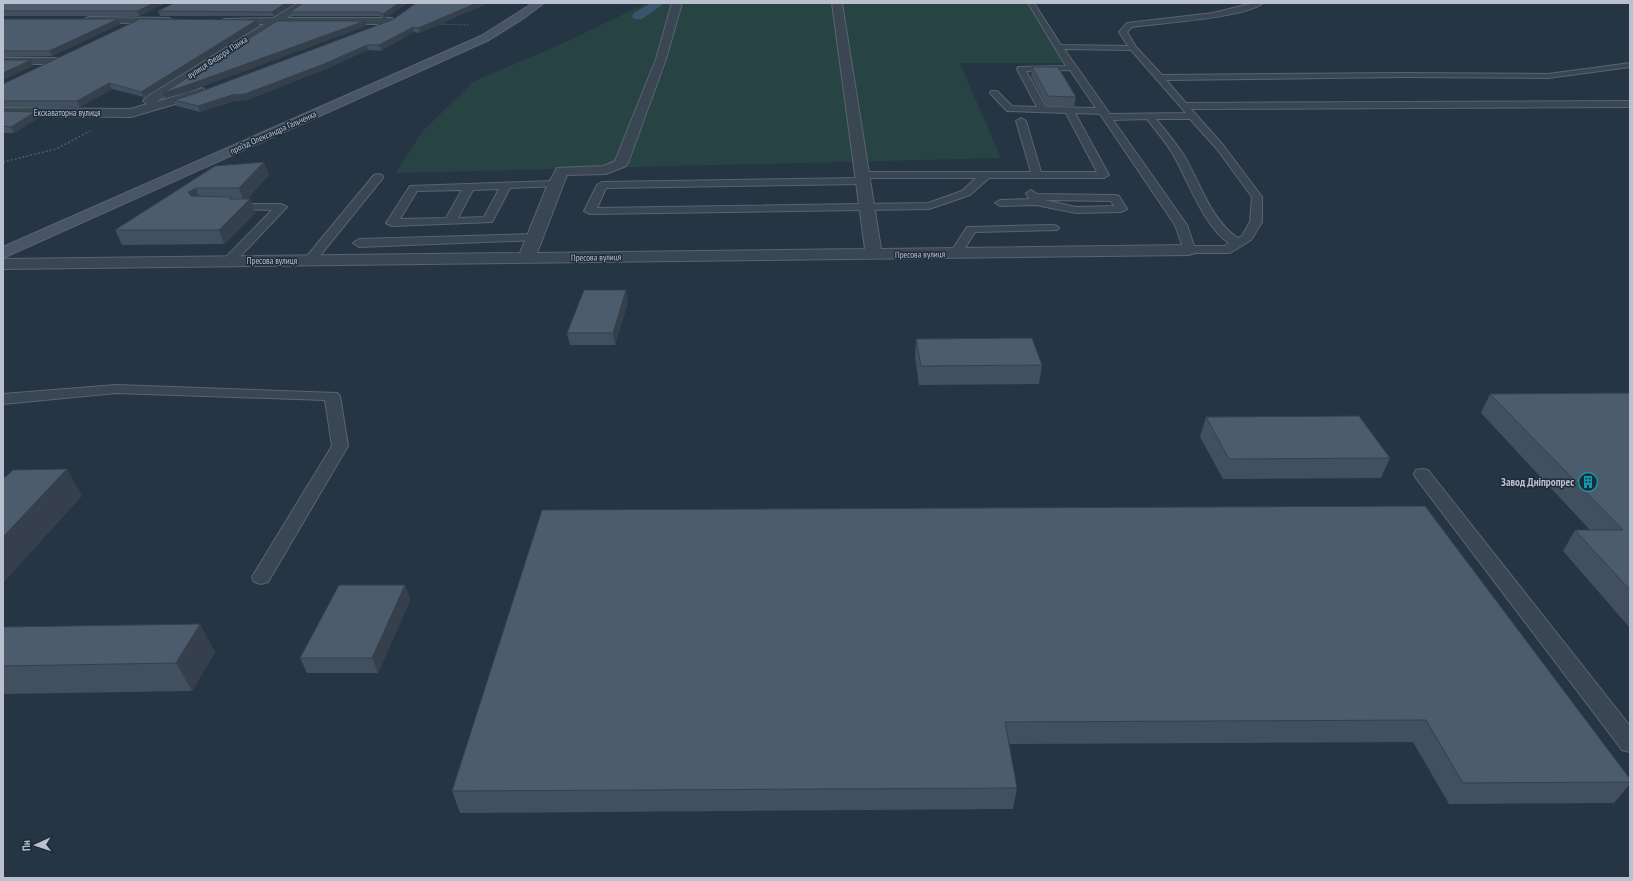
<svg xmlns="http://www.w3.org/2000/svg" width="1633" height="881" font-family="'PT Sans Narrow',sans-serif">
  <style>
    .green { fill: #284344 }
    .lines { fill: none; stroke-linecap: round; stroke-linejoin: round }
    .canal { fill: #3b536d; fill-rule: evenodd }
    .service-casing { stroke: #596470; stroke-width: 2 }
    .minor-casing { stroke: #596470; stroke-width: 2 }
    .secondary-casing { stroke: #596470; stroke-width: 2 }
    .path-far1 { stroke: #476061; stroke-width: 1; stroke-dasharray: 1.5 1.5; stroke-linecap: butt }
    .path { stroke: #476061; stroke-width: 1.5; stroke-dasharray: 2 2; stroke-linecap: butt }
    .service { fill: #3b4653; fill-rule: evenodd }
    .minor { fill: #3b4653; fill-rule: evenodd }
    .secondary { fill: #495566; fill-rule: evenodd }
    .wall { fill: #414f5e }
    .shaded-wall { fill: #35404c }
    .building { fill: #4c5c6d; stroke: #35404c }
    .labels { text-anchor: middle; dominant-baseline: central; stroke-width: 3; stroke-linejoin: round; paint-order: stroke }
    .far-street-label { font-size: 9px; fill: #b8c1cd; stroke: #1f2b39 }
    .poi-label { font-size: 11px; font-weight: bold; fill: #b8c1cd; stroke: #1f2b39; text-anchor: end }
  </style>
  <rect width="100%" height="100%" fill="#263544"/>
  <path class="green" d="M647,3H1027L1064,63H960L1001,158L395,173L422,132L474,81L557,46Z"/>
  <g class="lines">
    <path class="canal" d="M651,3H665L642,19H634L632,16L634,13Z"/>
    <g class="service-casing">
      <g id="service">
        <path d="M1028,3H1034L1061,45L1128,46L1119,32L1127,23L1213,13L1253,3H1263C1245,18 1159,23 1132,27L1127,32L1136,47L1162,75L1403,73L1548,74L1630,63V67L1548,78L1403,77L1166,80L1186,103L1630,101V107L1191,109L1223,145L1262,197V222L1251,240L1230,253H1185L1175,225L1100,114L1075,113L1109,175L1104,178H989L970,195L929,209L590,214L584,211L597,185L602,182L861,178L857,175L862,172H1031L1016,121L1021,118L1026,121L1041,172H1097L1066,113L1007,111L990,93L991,91H997L1012,106L1037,107L1017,69L1018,67L1066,66ZM1064,49L1131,50L1186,113L1110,114ZM1070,70L1096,108L1046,107L1026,71ZM1147,119C1156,131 1167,143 1174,156C1189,183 1204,226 1229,243L1224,246H1194L1187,225L1113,120ZM1156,119H1190L1217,149L1252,197L1250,222L1242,236L1238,238C1210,220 1200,181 1183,154C1175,142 1165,130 1156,119ZM864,178H976L962,191L928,203L597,208L606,188L863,184L868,181Z"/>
        <path d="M378,174L382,175L383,177L382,179L315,262H307L305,259L307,256L374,175Z"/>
        <path d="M555,181L560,184L559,186L510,188L492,222L392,226L386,223L410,186ZM499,189L484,217L458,218L473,190ZM462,190L446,218L400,219L417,191Z"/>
        <path d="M1031,190L1037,194L1115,195L1119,196L1127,209L1121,212L1076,213L1036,205L1000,206L995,203L1000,200L1029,199L1026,193ZM1045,200L1111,201L1114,206L1076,207Z"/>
        <path d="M232,204H281L287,207L234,263L230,264L224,260L226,257L272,210L228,209L226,207L228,205Z"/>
        <path d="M1053,225L1057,226L1059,228L1057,230L975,232L960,256H952L950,253L967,227Z"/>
        <path d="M534,234L540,238L538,240L359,247L353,243L359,239Z"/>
        <path d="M116,385L337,393L340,396L348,446L268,582L261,584L254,582L252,577L332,446L325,400L116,393L3,404V394Z"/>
        <path d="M1422,469L1428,470L1630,726V752L1622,750L1416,478L1414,474L1416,470Z"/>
      </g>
    </g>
    <g class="minor-casing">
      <g id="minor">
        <path d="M298,3H309L287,18H392L397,21L392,24H278L156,102L202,88L208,92L206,95L131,117L3,116V108L130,109L147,104L143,101L145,98L264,24H227L224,23L222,21L224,19L273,18Z"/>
        <path d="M672,3H682L666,59L628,163L626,166L606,174L567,175L537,253L865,249L832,3H842L881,249L1189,245L1195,247L1197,250L1195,253L1189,255L3,269V259L520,253L548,184L557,168L604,166L615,161L656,59Z"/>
        <path d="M89,17L169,18L174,21L169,24L86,22L84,20L86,18Z"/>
        <path d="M3,58H56L61,61L56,64H3Z"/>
      </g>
    </g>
    <g class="secondary-casing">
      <path id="secondary" d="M533,3H544L524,18L489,40L3,258V247L481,36Z"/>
    </g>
    <path class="path-far1" d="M437,24L470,25"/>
    <path class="path" d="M3,162L56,149L90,131"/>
    <use href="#service" class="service"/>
    <use href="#minor" class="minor"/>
    <use href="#secondary" class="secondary"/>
  </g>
  <g class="wall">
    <path d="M3,3H166L139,16H3Z"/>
    <path d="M174,3H295L274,16H160L158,11Z"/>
    <path d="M407,3L384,19L379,16H292L290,12Z"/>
    <path d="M416,3L420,33L414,32L381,51L368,50L326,69L247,100L234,101L200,112L177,106L174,100L194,94L394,19Z"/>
    <path d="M3,19L120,24L52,56L3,57Z"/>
    <path d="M257,20L259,25L144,97L112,89L80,107H3V84Z"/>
    <path d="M1032,67L1076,97L1074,106H1047L1031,76Z"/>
    <path d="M3,111L38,118L14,133H3Z"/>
    <path d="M215,166L269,175L247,199H250L255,213L224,244L122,245L115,230Z"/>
    <path d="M628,302L615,345H570L567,333Z"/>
    <path d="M916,339L1042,365L1039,384L919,385L915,357Z"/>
    <path d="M1630,393V628L1563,551L1575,530H1590L1481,413L1490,394Z"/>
    <path d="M1206,417L1390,458L1381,478L1223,479L1200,437Z"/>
    <path d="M1425,506L1630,779V784L1614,803L1449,804L1413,742L1009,744L1017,788L1013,809L460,813L452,791Z"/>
    <path d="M405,585L410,600L378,673H307L300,658Z"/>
    <path d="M3,627L215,652L192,691L3,694Z"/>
  </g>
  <g class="shaded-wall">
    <path d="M154,3H166L139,16L137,11Z"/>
    <path d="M286,3H295L274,16L272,12Z"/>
    <path d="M399,3H407L384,19L383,14Z"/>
    <path d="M477,3H489L420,33L418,28Z"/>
    <path d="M118,19L120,24L52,56L49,51Z"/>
    <path d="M257,20L259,25L144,97L141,92Z"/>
    <path d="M365,21L367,26L188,92L165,98L163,93Z"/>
    <path d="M413,27L414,32L381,51L379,45Z"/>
    <path d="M367,45L368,50L326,69L247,100L234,101L200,112L198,106Z"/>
    <path d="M31,60L33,66L3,80V73Z"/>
    <path d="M109,83L112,89L80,107L77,101Z"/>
    <path d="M35,112L38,118L14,133L11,127Z"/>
    <path d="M264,162L269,175L244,202L239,188Z"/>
    <path d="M196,188L201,202L194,206L188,192Z"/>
    <path d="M250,199L255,213L224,244L219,230Z"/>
    <path d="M626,290L628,302L615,345L613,333Z"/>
    <path d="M67,469L82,496L3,583V537Z"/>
    <path d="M405,585L410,600L378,673L372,658Z"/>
    <path d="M200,624L215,652L192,691L176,663Z"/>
  </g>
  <g class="building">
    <path d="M3,3H154L137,11H3Z"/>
    <path d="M174,3H286L272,12L158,11Z"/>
    <path d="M303,3H399L383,14L378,12H290Z"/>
    <path d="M416,3H477L418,28L413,27L379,45H367L324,64L245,94L232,95L198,106L174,100L194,94L394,19Z"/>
    <path d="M3,19H118L49,51H3Z"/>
    <path d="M140,19L257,20L141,92L109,83L77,101H3V84Z"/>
    <path d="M277,21H365L185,86L163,93Z"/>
    <path d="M3,60H31L3,73Z"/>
    <path d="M1032,67H1058L1076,97L1048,96Z"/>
    <path d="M3,111L35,112L11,127L3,126Z"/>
    <path d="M264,162L239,188H196L188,192L191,196L231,197L229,199H250L219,230H115L215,166Z"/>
    <path d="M584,290H626L613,333H567Z"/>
    <path d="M1032,338L1042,365L921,366L916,339Z"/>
    <path d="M1630,393V590L1575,530H1623L1490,394Z"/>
    <path d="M1359,416L1390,458L1229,459L1206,417Z"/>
    <path d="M67,469L3,537V479L13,470Z"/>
    <path d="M1425,506L1630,779V782L1463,783L1426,720L1005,722L1017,788L452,791L542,510Z"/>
    <path d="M339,585H405L372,658H300Z"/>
    <path d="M200,624L176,663L3,666V627Z"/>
  </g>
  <defs>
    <g id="building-ring" transform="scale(1)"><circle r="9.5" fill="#1f2b39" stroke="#0f9aa8" stroke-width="1.5"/><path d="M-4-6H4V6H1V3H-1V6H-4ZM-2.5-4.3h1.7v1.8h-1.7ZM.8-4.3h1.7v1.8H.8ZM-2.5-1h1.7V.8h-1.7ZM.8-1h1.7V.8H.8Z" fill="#0f9aa8"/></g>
  </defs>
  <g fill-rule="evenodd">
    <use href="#building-ring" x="1588" y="482"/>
  </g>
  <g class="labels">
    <g class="far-street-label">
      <text transform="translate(217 57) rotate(-33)">вулиця Федора Панка</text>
      <text x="67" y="112">Екскаваторна вулиця</text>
      <text transform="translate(273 132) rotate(-24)">проїзд Олександра Гальченка</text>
      <text transform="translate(920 254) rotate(-1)">Пресова вулиця</text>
      <text transform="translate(596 257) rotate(-1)">Пресова вулиця</text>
      <text x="272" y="260">Пресова вулиця</text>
    </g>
    <g class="poi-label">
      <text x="1574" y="482">Завод Дніпропрес</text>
    </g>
  </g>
  <rect width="1633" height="881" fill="none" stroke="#b8c1cd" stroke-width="8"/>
  <g transform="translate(36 845) rotate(267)" stroke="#1f2b39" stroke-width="3" paint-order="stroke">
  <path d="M0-3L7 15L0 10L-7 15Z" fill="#b8c1cd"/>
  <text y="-6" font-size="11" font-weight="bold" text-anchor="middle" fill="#b8c1cd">Пн</text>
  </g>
</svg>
